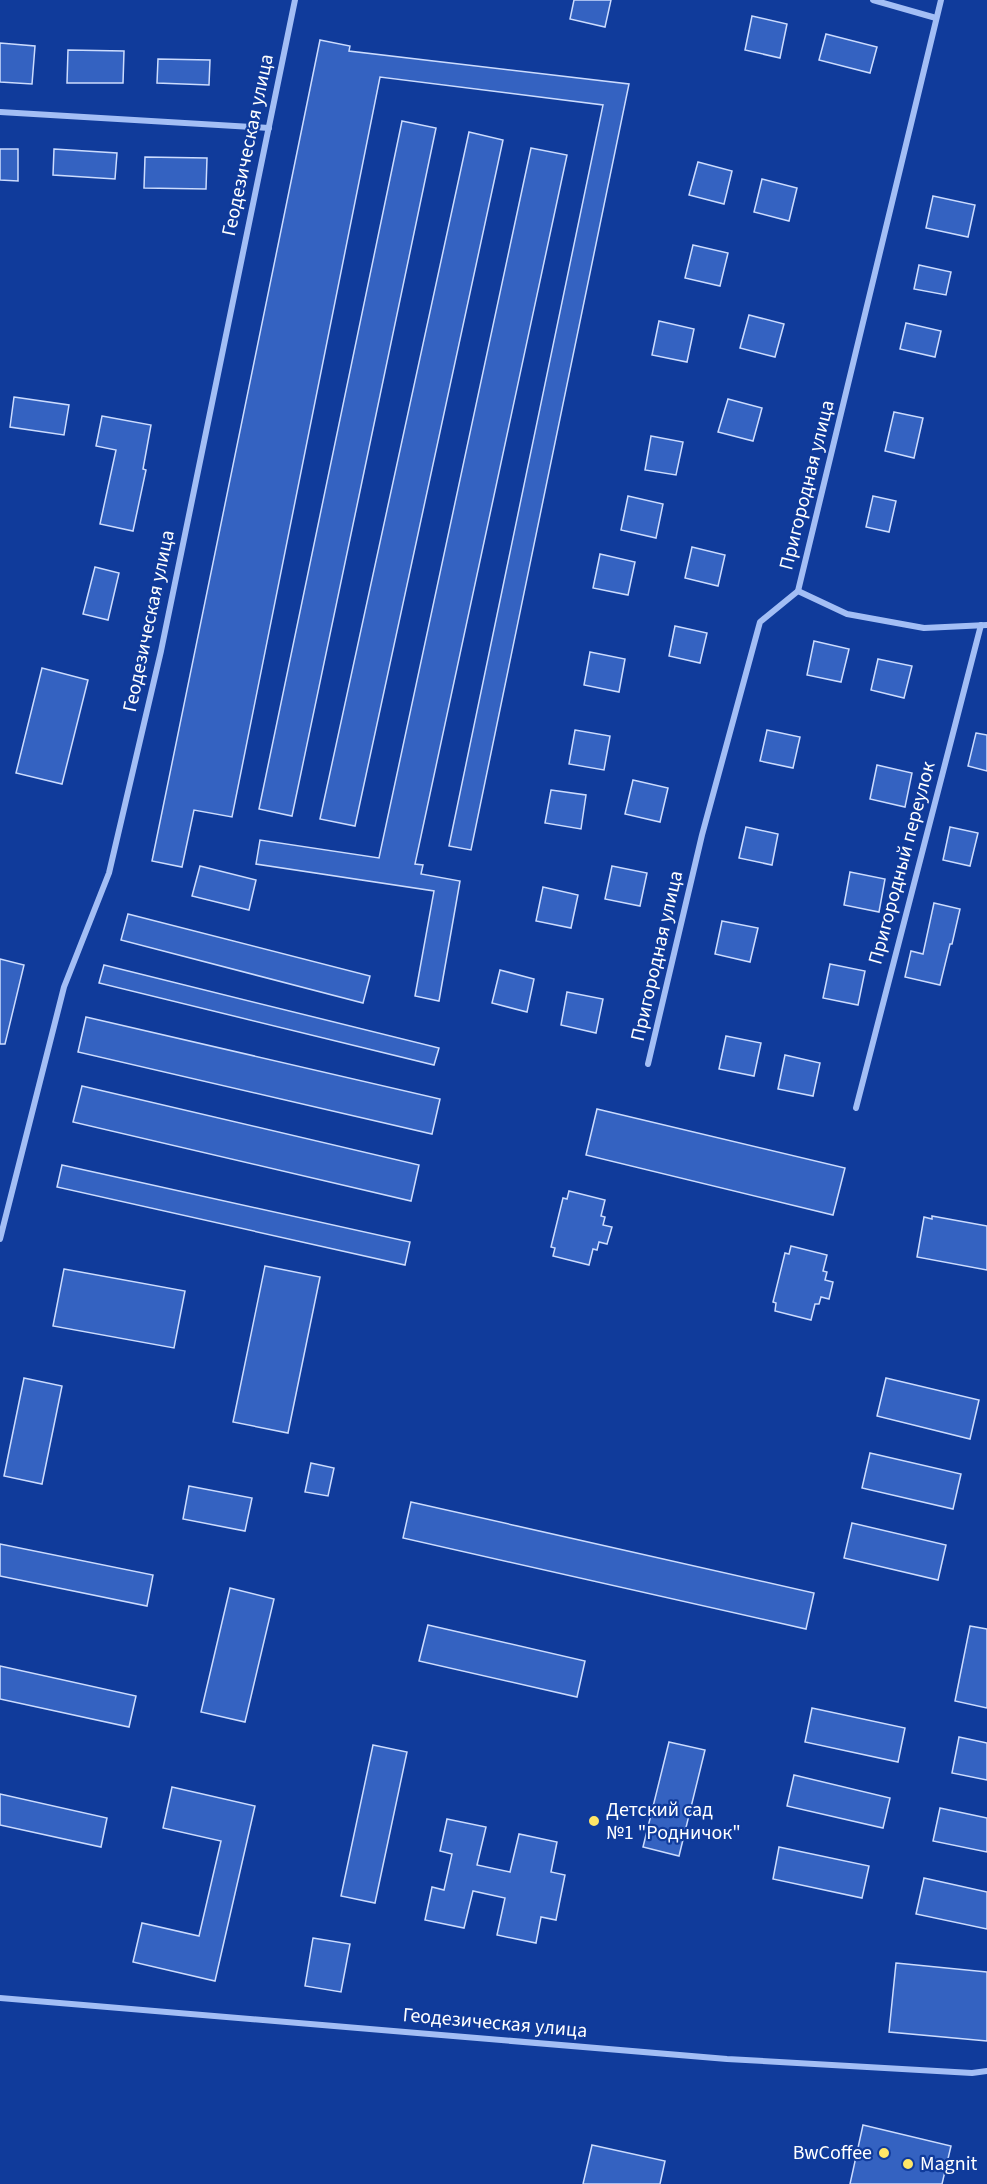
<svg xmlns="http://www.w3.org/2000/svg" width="987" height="2184" font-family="'Source Sans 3',sans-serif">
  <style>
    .building { fill: #3462c1; stroke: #ccdcfe; stroke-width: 1.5 }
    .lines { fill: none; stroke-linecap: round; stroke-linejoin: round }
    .minor { stroke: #a3bef5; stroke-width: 6 }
    .poi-dot { fill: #ffe667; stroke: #103b9b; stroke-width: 2 }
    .labels { text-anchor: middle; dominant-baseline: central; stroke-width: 4.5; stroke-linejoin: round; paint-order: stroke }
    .street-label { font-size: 20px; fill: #fff; stroke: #103b9b }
    .poi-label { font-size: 20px; fill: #fff; stroke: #103b9b; text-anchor: start }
  </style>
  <rect width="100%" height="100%" fill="#103b9b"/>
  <g class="building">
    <path d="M574,0H611L605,27L570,19Z"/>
    <path d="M752,16L787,24L780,58L745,50Z"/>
    <path d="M826,34L877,47L870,73L819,60Z"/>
    <path d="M320,40L350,46L349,51L629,84L471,850L449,846L603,105L380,77L232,817L194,810L182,867L152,861Z"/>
    <path d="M0,43L35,46L32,84L0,82Z"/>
    <path d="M68,50L124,51L123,83H67Z"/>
    <path d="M158,59L210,60L209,85L157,83Z"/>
    <path d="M402,121L436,128L292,816L259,809Z"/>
    <path d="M469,132L503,140L355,826L320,819Z"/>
    <path d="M531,148L567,155L415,864L423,865L421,874L460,881L439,1001L415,996L434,891L256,864L260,840L379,858Z"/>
    <path d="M0,149H18V181L0,180Z"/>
    <path d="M54,149L117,153L115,179L53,175Z"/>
    <path d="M145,157L207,158L206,189L144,188Z"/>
    <path d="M698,162L732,171L724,204L689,195Z"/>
    <path d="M762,179L797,188L789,221L754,212Z"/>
    <path d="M933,196L975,205L968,237L926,228Z"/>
    <path d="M693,245L728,253L720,286L685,278Z"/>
    <path d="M919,265L951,272L946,295L914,289Z"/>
    <path d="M749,315L784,324L775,357L740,348Z"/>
    <path d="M659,321L694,329L687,362L652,355Z"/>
    <path d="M906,323L941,331L935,357L900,349Z"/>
    <path d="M14,397L69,405L64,435L10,427Z"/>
    <path d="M728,399L762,408L753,441L718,432Z"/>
    <path d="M894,412L923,418L914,458L885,451Z"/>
    <path d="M102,416L151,425L143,469L146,470L133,531L100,524L116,450L96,446Z"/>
    <path d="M651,436L683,442L676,475L645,470Z"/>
    <path d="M628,496L663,504L656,538L621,530Z"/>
    <path d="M873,496L896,501L889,532L866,527Z"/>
    <path d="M692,547L725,555L718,586L685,578Z"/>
    <path d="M600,554L635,562L628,595L593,588Z"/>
    <path d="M95,567L119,573L108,620L83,614Z"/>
    <path d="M675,626L707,633L700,663L669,656Z"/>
    <path d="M814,641L849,649L841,682L807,675Z"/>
    <path d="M590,652L625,659L619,692L584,685Z"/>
    <path d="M878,659L912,666L904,698L871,690Z"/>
    <path d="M42,668L88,680L62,784L16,773Z"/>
    <path d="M575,730L610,736L604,770L569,764Z"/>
    <path d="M767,730L800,737L793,768L760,761Z"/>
    <path d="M976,733L987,735V771L968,766Z"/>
    <path d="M877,765L912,773L905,807L870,799Z"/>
    <path d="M633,780L668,788L660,822L625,814Z"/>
    <path d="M551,790L586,795L581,829L545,823Z"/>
    <path d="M746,827L778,834L772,865L739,858Z"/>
    <path d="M950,827L978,833L970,866L943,860Z"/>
    <path d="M200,866L256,880L249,910L192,896Z"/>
    <path d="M612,866L647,873L640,906L605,899Z"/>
    <path d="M850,872L885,879L879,912L844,905Z"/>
    <path d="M543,887L578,895L571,928L536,921Z"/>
    <path d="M934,903L960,909L952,944H950L940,985L905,977L911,951L923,954Z"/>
    <path d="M128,914L370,976L363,1003L121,940Z"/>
    <path d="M722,921L758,928L750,962L715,954Z"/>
    <path d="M0,959L24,965L5,1044H0Z"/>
    <path d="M830,964L865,971L858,1005L823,998Z"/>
    <path d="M104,965L439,1048L434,1065L99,983Z"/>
    <path d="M500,970L534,979L527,1012L492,1003Z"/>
    <path d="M567,992L603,999L596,1033L561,1025Z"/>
    <path d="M86,1017L440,1099L432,1134L78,1052Z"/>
    <path d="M726,1036L761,1043L754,1076L719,1069Z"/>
    <path d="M785,1055L820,1063L813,1096L778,1089Z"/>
    <path d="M82,1086L419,1165L411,1201L73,1122Z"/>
    <path d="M597,1109L845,1168L833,1215L586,1155Z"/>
    <path d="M62,1165L410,1242L405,1265L57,1187Z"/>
    <path d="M569,1191L605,1200L601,1216L605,1217L603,1225L612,1227L607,1244L599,1242L597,1250L593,1249L589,1265L553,1256L555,1248L551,1247L563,1198L567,1199Z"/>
    <path d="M932,1216L987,1226V1270L917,1257L924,1217L932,1219Z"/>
    <path d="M791,1246L827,1255L823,1271L827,1272L825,1280L833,1282L829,1299L821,1297L819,1304H815L811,1320L775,1311L776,1303L773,1302L785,1253L789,1254Z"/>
    <path d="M265,1266L320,1277L288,1433L233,1422Z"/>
    <path d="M64,1269L185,1291L174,1348L53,1326Z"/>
    <path d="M24,1378L62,1386L42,1484L4,1476Z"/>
    <path d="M886,1378L979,1400L970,1439L877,1416Z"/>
    <path d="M870,1453L961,1474L953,1509L862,1488Z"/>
    <path d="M311,1463L334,1468L328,1496L305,1492Z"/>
    <path d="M189,1486L252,1498L245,1531L183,1519Z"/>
    <path d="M411,1502L814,1593L806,1629L403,1538Z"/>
    <path d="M852,1523L946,1545L938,1580L844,1558Z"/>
    <path d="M0,1544L153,1575L147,1606L0,1576Z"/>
    <path d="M230,1588L274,1599L245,1722L201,1712Z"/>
    <path d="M428,1625L585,1661L577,1697L419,1661Z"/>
    <path d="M970,1626L987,1629V1708L955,1701Z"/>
    <path d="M0,1666L136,1696L129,1727L0,1699Z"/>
    <path d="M812,1708L905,1728L898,1762L805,1742Z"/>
    <path d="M959,1737L987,1743V1780L952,1773Z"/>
    <path d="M669,1742L705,1750L679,1856L643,1847Z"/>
    <path d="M373,1745L407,1752L375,1903L341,1896Z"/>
    <path d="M794,1775L890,1798L883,1828L787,1806Z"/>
    <path d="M172,1787L255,1806L215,1981L133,1962L142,1923L199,1936L221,1841L163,1828Z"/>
    <path d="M0,1794L107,1818L101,1847L0,1825Z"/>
    <path d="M940,1808L987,1818V1852L933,1841Z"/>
    <path d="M447,1819L486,1827L477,1865L510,1872L519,1834L557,1842L551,1872L565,1875L556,1920L541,1917L536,1943L497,1935L505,1898L473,1891L464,1928L425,1920L432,1887L444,1890L452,1854L440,1851Z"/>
    <path d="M779,1847L869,1866L862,1898L773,1879Z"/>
    <path d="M924,1878L987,1892V1929L916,1914Z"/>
    <path d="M313,1938L350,1944L341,1992L305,1986Z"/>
    <path d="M896,1963L987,1972V2041L889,2032Z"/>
    <path d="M863,2125L951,2146L942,2184H850Z"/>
    <path d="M592,2145L665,2161L660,2184H583Z"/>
  </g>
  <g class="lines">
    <g class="minor">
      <path d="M873,0L936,18"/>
      <path d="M0,112L269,128"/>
      <path d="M798,591L847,614L924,628L987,625"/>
      <path d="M648,1064L702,835L760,622L798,591L941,0"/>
      <path d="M856,1108L981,625"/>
      <path d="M0,1239L64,987L109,873L161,651L295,0"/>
      <path d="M0,1998L727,2059L972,2073L987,2071"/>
    </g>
  </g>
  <g class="poi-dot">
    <circle cx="594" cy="1821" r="6"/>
    <circle cx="884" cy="2153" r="6"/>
    <circle cx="908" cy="2164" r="6"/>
  </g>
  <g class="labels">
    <g class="street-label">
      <text transform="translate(248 145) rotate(-78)">Геодезическая улица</text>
      <text transform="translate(807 485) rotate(-76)">Пригородная улица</text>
      <text transform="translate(149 621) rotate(-78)">Геодезическая улица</text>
      <text transform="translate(902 863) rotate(-75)">Пригородный переулок</text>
      <text transform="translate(657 956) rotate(-77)">Пригородная улица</text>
      <text transform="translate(495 2023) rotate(5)">Геодезическая улица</text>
    </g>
    <g class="poi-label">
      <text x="606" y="1810">Детский сад<tspan x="606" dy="23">№1 "Родничок"</tspan></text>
      <text x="872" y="2153" text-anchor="end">BwCoffee</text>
      <text x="920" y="2164">Magnit</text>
    </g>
  </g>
</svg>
